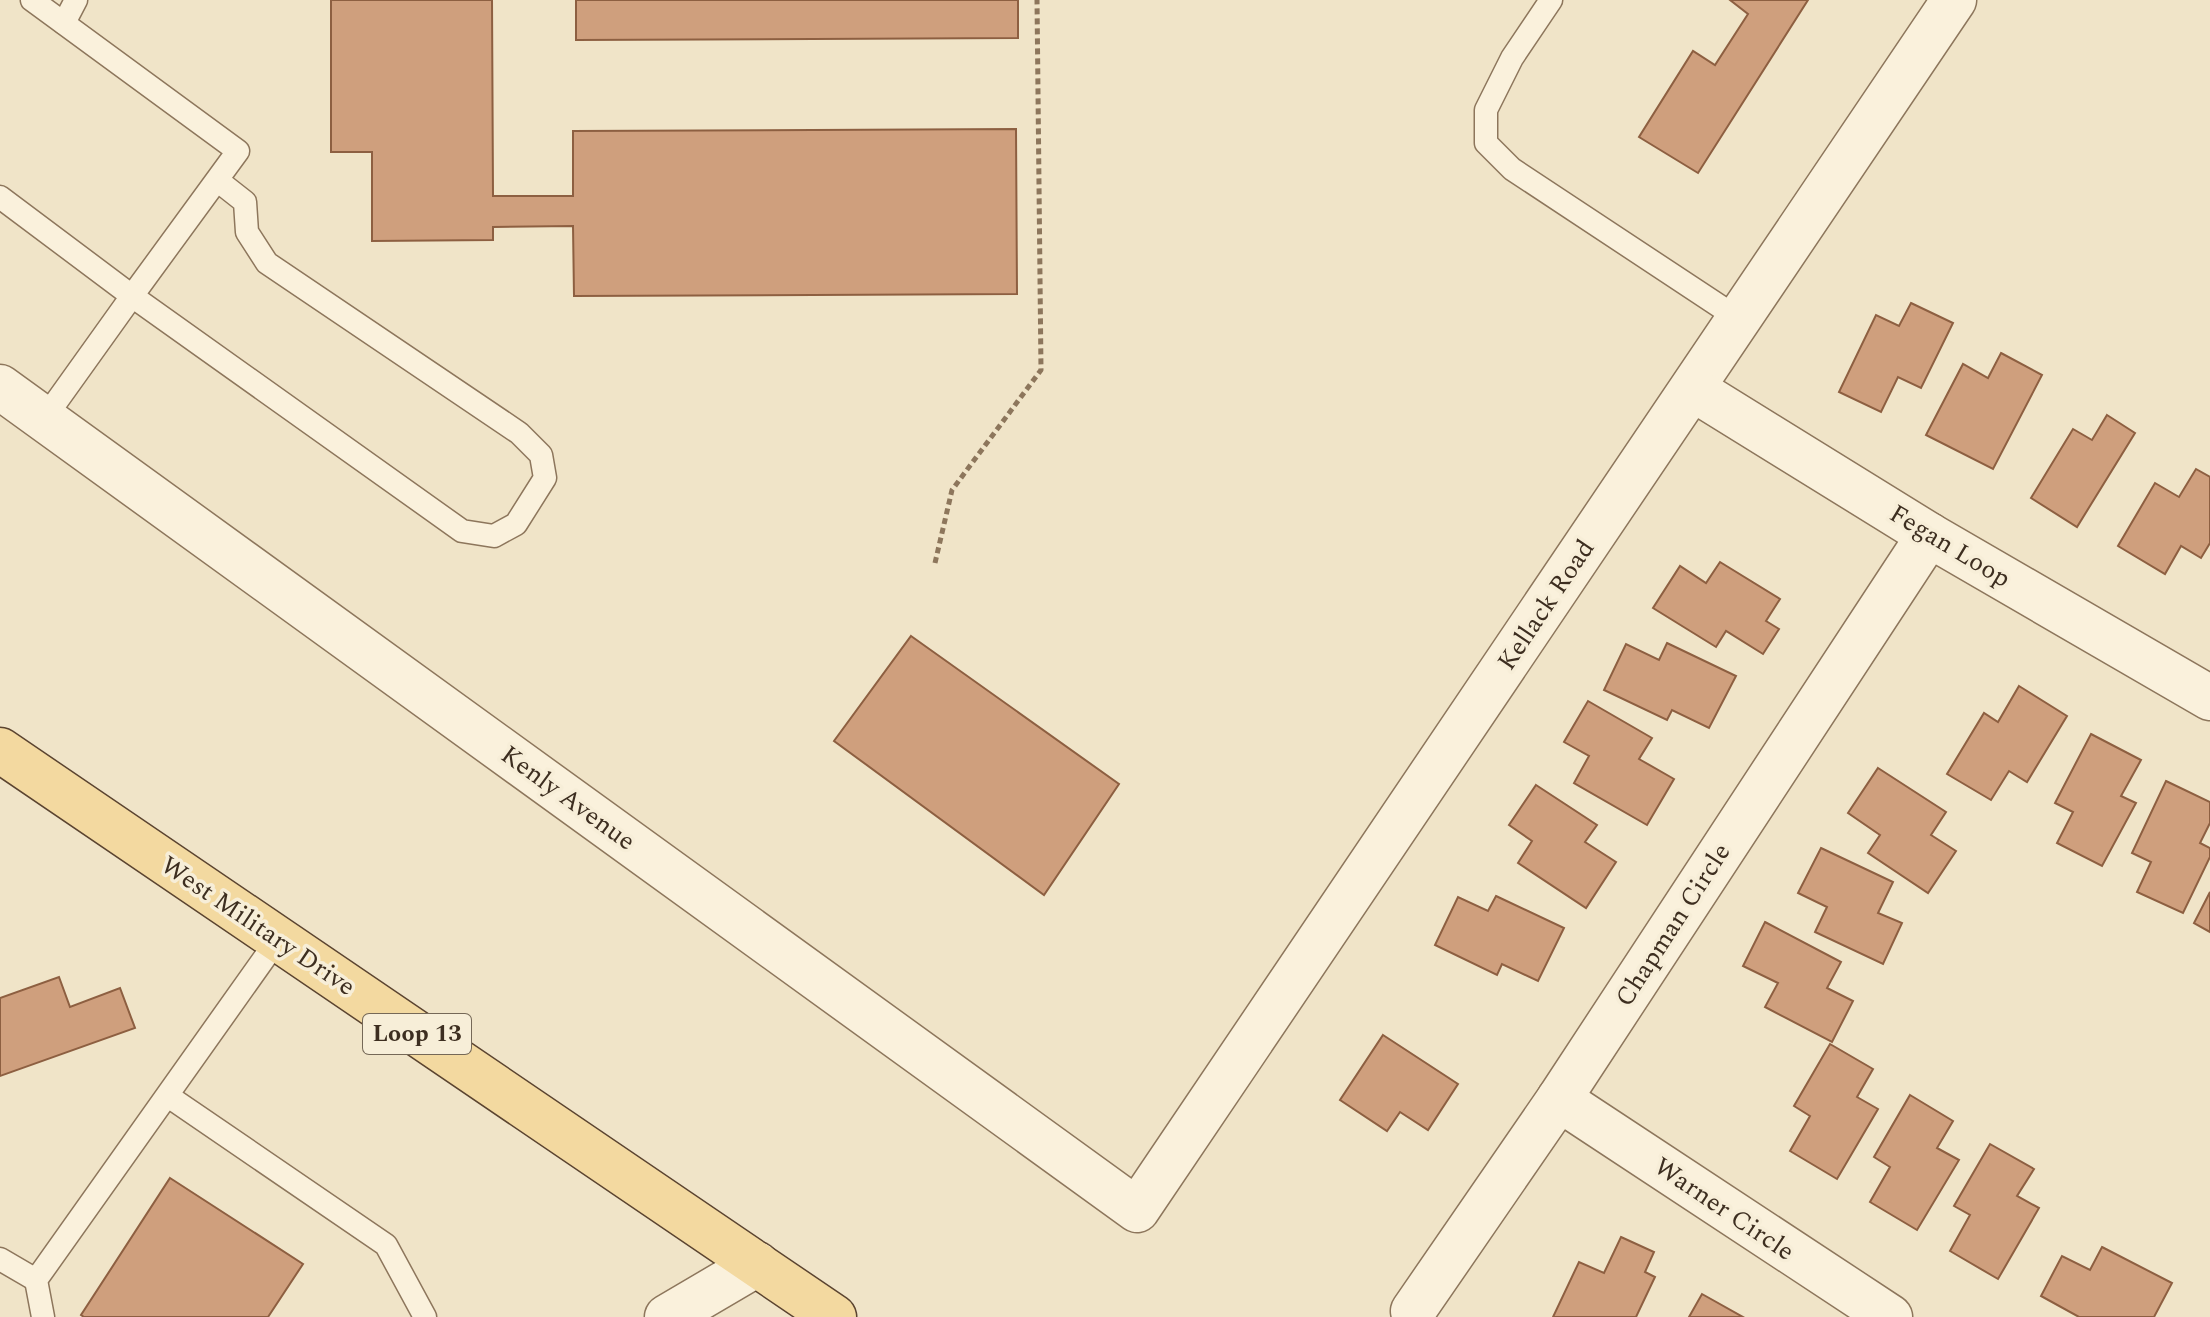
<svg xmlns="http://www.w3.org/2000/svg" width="2210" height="1317" font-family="Spectral,serif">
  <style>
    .building { fill: #cf9f7d; stroke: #8d5f41; stroke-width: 2 }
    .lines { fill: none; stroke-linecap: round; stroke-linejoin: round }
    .service-casing { stroke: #8d765c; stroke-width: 25 }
    .minor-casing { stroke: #8d765c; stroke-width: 47 }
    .primary-casing { stroke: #5b4430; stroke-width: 47 }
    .path { stroke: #8d765c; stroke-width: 5; stroke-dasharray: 6 4; stroke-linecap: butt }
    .service { stroke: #faf1dc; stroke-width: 22 }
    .minor { stroke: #faf1dc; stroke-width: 44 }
    .primary { stroke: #f3d9a0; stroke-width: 44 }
    .labels { text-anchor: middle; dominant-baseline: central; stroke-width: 7; stroke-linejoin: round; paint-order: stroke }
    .shield { fill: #f7eed8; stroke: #756857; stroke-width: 2 }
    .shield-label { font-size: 24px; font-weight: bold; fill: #3d2e20 }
    .street-label { font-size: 26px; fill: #3d2e20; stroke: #f7eed8 }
  </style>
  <rect width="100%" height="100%" fill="#f0e4c8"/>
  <g class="building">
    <path d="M331,0H492L493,196H573V131L1016,129L1017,294L574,296L573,226L493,227V240L372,241V152H331Z"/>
    <path d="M576,0H1018V38L576,40Z"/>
    <path d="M1730,0H1808L1698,173L1639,137L1693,51L1715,65L1748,14Z"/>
    <path d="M1911,303L1953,323L1921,388L1898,377L1881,412L1839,392L1876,315L1899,326Z"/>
    <path d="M2001,353L2042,375L1993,469L1926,435L1963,364L1988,378Z"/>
    <path d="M2107,415L2135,433L2077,527L2031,498L2073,429L2092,440Z"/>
    <path d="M2196,469L2210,477V543L2201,558L2181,546L2165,574L2118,546L2155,483L2179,497Z"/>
    <path d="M1720,562L1780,599L1766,621L1779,629L1763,654L1726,631L1716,647L1653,608L1680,566L1706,583Z"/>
    <path d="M911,636L1119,784L1044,895L834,741Z"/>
    <path d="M1667,643L1736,676L1709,728L1672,710L1667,720L1604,690L1626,644L1659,660Z"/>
    <path d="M2019,686L2067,716L2027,782L2009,771L1991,800L1947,774L1984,713L1998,722Z"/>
    <path d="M1588,701L1652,738L1639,759L1674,779L1647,825L1574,783L1589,756L1564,742Z"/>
    <path d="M2091,734L2141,760L2121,796L2136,803L2102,866L2057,843L2073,812L2055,803Z"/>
    <path d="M1878,768L1946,812L1931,835L1956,851L1928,893L1868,853L1880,835L1848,813Z"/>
    <path d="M2166,781L2210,802V823L2200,843L2210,848V857L2183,913L2137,892L2151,862L2132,853Z"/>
    <path d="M1536,785L1597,825L1585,842L1616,862L1586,908L1518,863L1532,841L1509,825Z"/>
    <path d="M1821,848L1893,882L1878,913L1902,923L1883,964L1815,932L1827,907L1798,893Z"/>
    <path d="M2210,892V932L2194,923Z"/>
    <path d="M1496,896L1564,928L1538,981L1502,964L1497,975L1435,945L1458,897L1488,911Z"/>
    <path d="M1765,922L1841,962L1827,988L1853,1001L1832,1042L1765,1007L1778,983L1743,966Z"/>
    <path d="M59,977L70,1007L120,988L135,1028L0,1076V998Z"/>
    <path d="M1383,1035L1458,1084L1428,1130L1400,1112L1387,1131L1340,1100Z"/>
    <path d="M1830,1044L1873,1069L1857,1097L1878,1109L1837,1179L1790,1151L1810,1116L1794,1106Z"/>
    <path d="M1910,1095L1953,1121L1937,1148L1959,1160L1917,1230L1870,1202L1890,1167L1874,1157Z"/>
    <path d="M1990,1144L2034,1169L2017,1196L2039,1208L1998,1279L1950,1251L1970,1215L1954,1206Z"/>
    <path d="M170,1178L303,1264L268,1317H84L81,1315Z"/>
    <path d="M1621,1237L1654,1252L1645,1272L1655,1277L1636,1317H1553L1579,1262L1604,1273Z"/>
    <path d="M2102,1247L2172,1283L2154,1317H2079L2041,1296L2062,1256L2090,1270Z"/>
    <path d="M1702,1294L1743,1317H1689Z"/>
  </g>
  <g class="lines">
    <g class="service-casing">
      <g id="service">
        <path d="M32,0L238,151L132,296L462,531L494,536L516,524L545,478L541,455L519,433L267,263L247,232L245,202L217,180"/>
        <path d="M1551,0L1512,58L1486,110V143L1512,169L1739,319"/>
        <path d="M64,23L76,0"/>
        <path d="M0,197L132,296L44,419"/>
        <path d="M168,1096L386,1245L425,1317"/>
        <path d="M0,1259L36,1280"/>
        <path d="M43,1317L36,1280L278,939"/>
      </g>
    </g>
    <g class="minor-casing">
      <g id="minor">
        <path d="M0,387L1137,1210L1954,0"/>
        <path d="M1693,389L1929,535L2210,698"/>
        <path d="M1559,1099L1890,1317"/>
        <path d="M1413,1311L1559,1099L1929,535"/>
        <path d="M667,1317L757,1264"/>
      </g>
    </g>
    <g class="primary-casing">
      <path id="primary" d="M0,750L834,1317"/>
    </g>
    <path class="path" d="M935,563L952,490L1041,370L1037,0"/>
    <use href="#service" class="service"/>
    <use href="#minor" class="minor"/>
    <use href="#primary" class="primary"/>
  </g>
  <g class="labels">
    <rect class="shield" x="363" y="1014" width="108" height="40" rx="6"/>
    <g class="shield-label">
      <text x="417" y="1034">Loop 13</text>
    </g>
    <g class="street-label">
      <text transform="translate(1950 546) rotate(31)">Fegan Loop</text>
      <text transform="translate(1546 605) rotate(-56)">Kellack Road</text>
      <text transform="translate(568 798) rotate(36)">Kenly Avenue</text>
      <text transform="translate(1673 925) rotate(-57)">Chapman Circle</text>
      <text transform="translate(258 926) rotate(34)">West Military Drive</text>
      <text transform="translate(1724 1209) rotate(34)">Warner Circle</text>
    </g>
  </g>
</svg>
